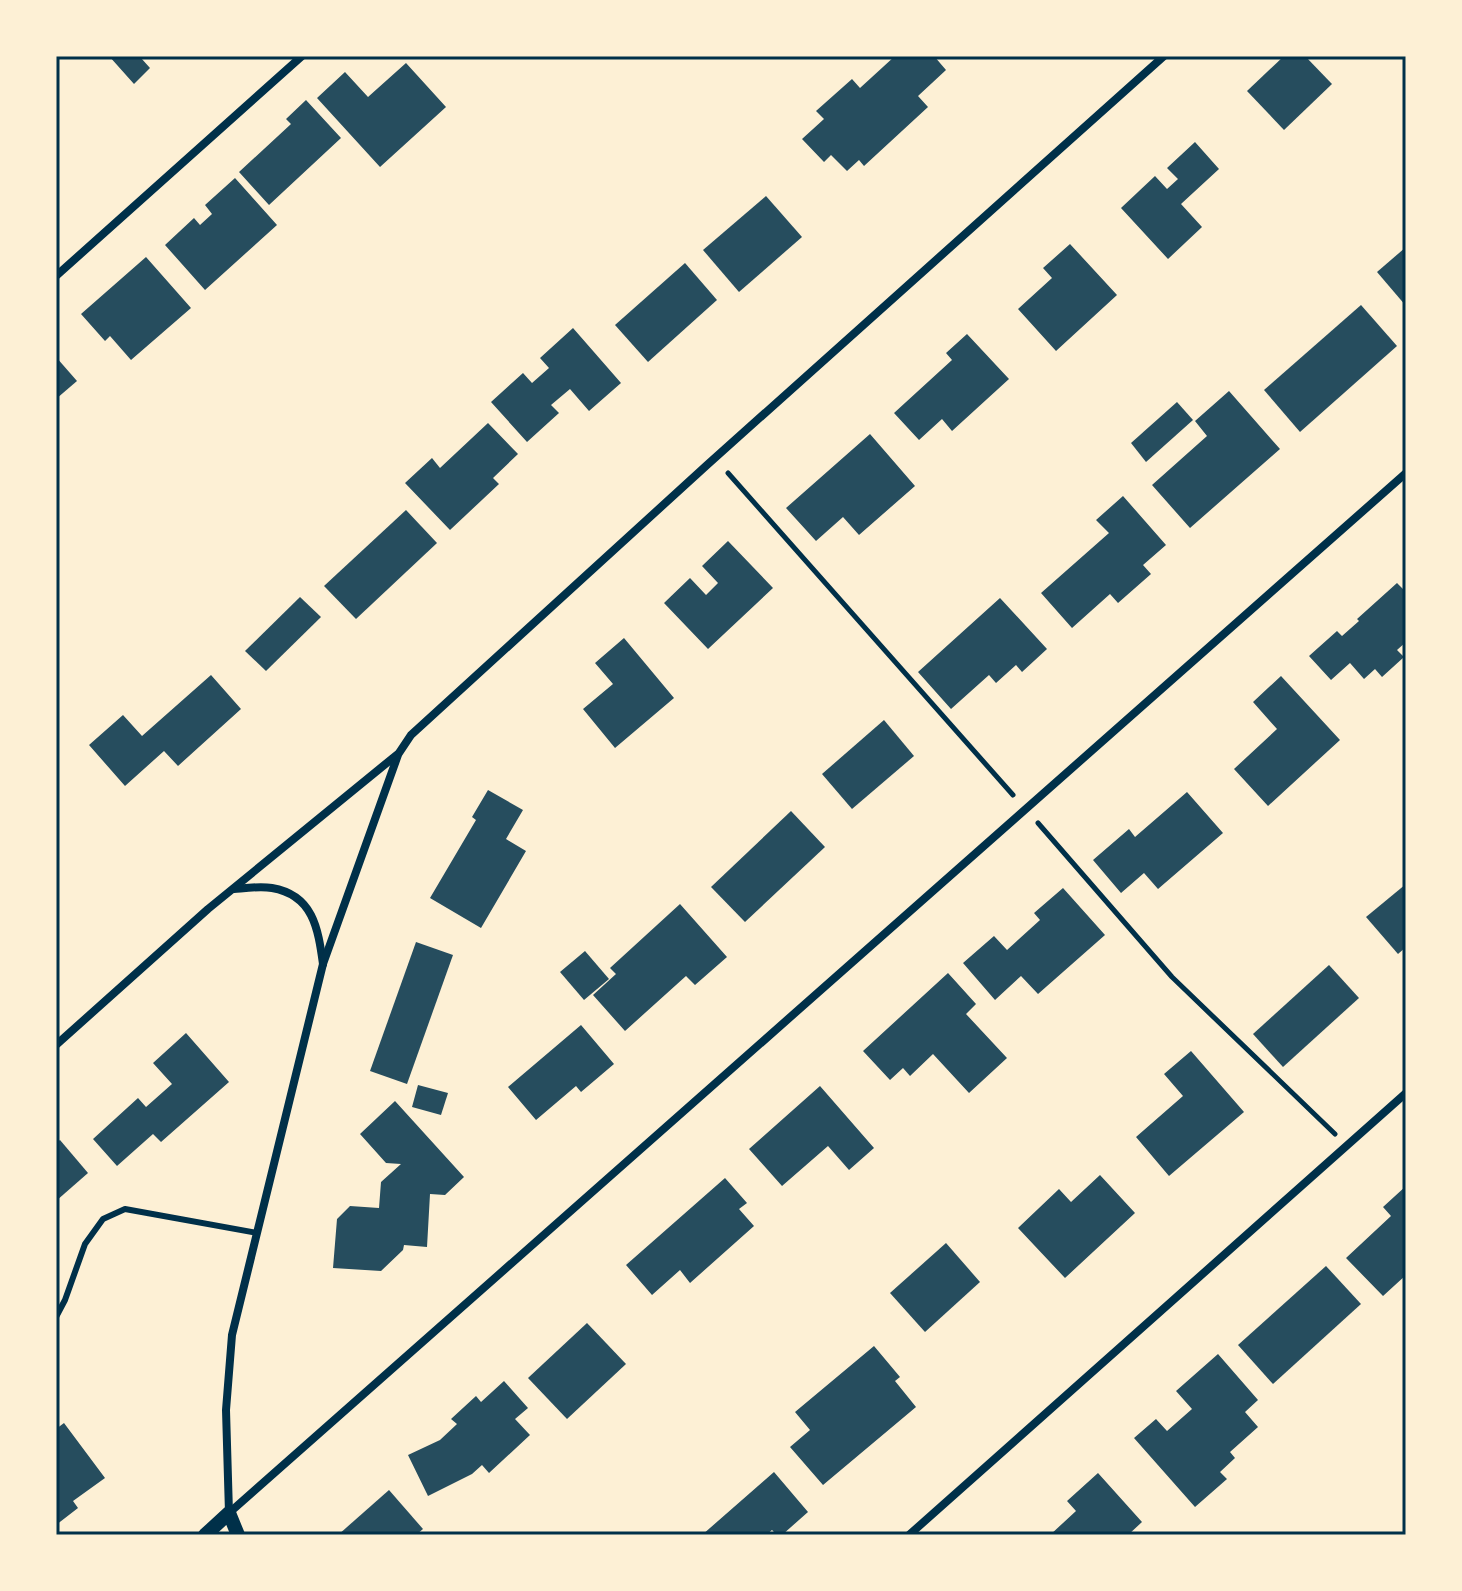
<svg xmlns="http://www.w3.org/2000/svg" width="1462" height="1591" font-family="Spectral,serif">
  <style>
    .building { fill: #264d5e }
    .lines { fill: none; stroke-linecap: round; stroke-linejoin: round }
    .path { stroke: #003049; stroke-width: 5 }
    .service { stroke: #003049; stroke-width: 6 }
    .minor { stroke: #003049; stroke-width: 8 }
    .tertiary { stroke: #003049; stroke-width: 14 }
    .neatline { fill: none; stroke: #003049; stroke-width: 3 }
  </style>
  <rect width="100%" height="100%" fill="#fdf0d5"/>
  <g class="building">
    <path d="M109,56H143L141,58L150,68L134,84Z"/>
    <path d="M895,56H934L946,70L918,96L928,107L864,166L859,160L847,171L831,155L824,162L802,139L824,119L816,111L852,79L860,88Z"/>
    <path d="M1284,56H1305L1332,84L1284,130L1247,91Z"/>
    <path d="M406,63L446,107L380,167L317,98L345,72L368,97Z"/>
    <path d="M306,100L341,138L269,205L239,172L291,124L286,119Z"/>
    <path d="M1195,142L1219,169L1181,204L1202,227L1168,259L1121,208L1155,176L1167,189L1178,179L1167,168Z"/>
    <path d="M235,178L277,225L205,290L165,245L194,218L200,225L212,214L205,205Z"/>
    <path d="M766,196L802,237L739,292L703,250Z"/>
    <path d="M1070,244L1117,295L1056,351L1018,309L1052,278L1043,268Z"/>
    <path d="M1406,247V306L1377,272Z"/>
    <path d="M146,257L191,308L131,360L110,336L105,341L81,314Z"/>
    <path d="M685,263L717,300L648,362L615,325Z"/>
    <path d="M1361,305L1397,346L1300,432L1264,390Z"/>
    <path d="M573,328L621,383L589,411L570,389L551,405L559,413L527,442L491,402L523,373L532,383L549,368L540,358Z"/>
    <path d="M967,334L1009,379L952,431L942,419L919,440L894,413L952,360L946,353Z"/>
    <path d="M56,357L77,381L56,399Z"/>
    <path d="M1229,391L1280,449L1190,528L1152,485L1207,436L1195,421Z"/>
    <path d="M1177,402L1193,420L1146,462L1131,443Z"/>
    <path d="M488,423L518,454L493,478L499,484L450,530L405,483L432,458L440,468Z"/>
    <path d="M870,434L915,486L859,535L843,517L816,541L786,508Z"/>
    <path d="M1123,496L1166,545L1143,565L1151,574L1118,603L1110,594L1072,628L1041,593L1109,533L1096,520Z"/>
    <path d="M406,510L437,543L356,619L324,586Z"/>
    <path d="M728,541L773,588L708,649L664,603L690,578L706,595L718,583L702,566Z"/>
    <path d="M1397,583L1406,592V642L1397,650L1404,657L1382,677L1375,669L1364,679L1350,663L1331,680L1309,656L1337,631L1342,636L1359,621L1357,619Z"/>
    <path d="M300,597L321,617L266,671L245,651Z"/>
    <path d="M1000,598L1047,649L1022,672L1016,665L996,683L989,675L951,709L918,672Z"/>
    <path d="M624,638L674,698L615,748L583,709L613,684L595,663Z"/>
    <path d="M211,675L241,709L178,766L164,751L125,786L89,745L123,715L142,736Z"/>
    <path d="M1281,676L1340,740L1268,806L1234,769L1277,729L1253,702Z"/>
    <path d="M884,720L914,756L852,809L822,774Z"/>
    <path d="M488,790L523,810L506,839L526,851L481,928L430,898L476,820L472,817Z"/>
    <path d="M1187,792L1223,833L1158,889L1144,873L1121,893L1093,860L1129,829L1135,837Z"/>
    <path d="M791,811L825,847L745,922L711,887Z"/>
    <path d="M1406,884V947L1398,954L1366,917Z"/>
    <path d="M1063,888L1105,935L1038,994L1021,976L995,1000L963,963L994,936L1007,950L1040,920L1034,913Z"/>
    <path d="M680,904L727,957L695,985L686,976L625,1031L593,995L616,974L610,968Z"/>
    <path d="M416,942L453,955L407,1084L370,1071Z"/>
    <path d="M585,951L609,979L584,1000L560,972Z"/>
    <path d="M1329,965L1359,998L1283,1067L1253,1034Z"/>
    <path d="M948,973L976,1004L966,1014L1007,1058L969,1093L933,1054L910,1076L903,1068L890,1080L863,1051Z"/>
    <path d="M581,1025L614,1064L581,1092L576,1086L536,1120L508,1087Z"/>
    <path d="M186,1033L229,1082L161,1142L153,1134L117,1166L93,1139L138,1098L146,1107L172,1084L153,1063Z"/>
    <path d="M1191,1051L1244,1112L1169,1176L1136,1137L1183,1096L1164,1074Z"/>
    <path d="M418,1085L448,1093L441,1115L412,1107Z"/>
    <path d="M820,1086L874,1148L849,1170L828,1146L782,1186L749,1149Z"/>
    <path d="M395,1101L464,1177L445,1195L430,1194L427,1247L404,1245L403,1250L381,1271L333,1268L337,1219L350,1206L379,1208L381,1182L401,1164L386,1163L360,1134Z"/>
    <path d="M60,1140L88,1173L56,1201V1143Z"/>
    <path d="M1100,1175L1135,1213L1065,1278L1018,1228L1059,1189L1071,1202Z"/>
    <path d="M725,1178L747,1203L739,1209L754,1226L690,1283L680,1270L652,1295L626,1265Z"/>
    <path d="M1406,1186V1275L1383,1296L1346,1258L1391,1216L1383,1207Z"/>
    <path d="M946,1243L980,1282L925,1332L890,1293Z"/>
    <path d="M1326,1266L1361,1304L1273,1384L1238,1345Z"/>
    <path d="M587,1323L626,1364L567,1419L528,1378Z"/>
    <path d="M874,1346L900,1377L895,1381L916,1407L823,1485L790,1447L810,1430L795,1412Z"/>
    <path d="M1218,1354L1258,1400L1245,1412L1258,1427L1230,1452L1235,1458L1220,1472L1227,1479L1195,1507L1134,1438L1156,1419L1167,1431L1192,1409L1176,1391Z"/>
    <path d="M504,1381L528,1408L515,1419L530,1435L489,1473L482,1465L472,1474L428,1496L408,1455L440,1440L457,1424L451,1419L476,1396L481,1402Z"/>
    <path d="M64,1423L105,1478L73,1501L78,1508L56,1525V1429Z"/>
    <path d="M774,1472L808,1512L782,1535H777L772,1530L766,1535H702Z"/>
    <path d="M1098,1473L1142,1522L1128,1535H1050L1076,1511L1067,1501Z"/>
    <path d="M389,1490L423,1529L416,1535H338Z"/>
  </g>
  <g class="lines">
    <g class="path">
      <path d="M728,473L1013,795"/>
      <path d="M1038,823L1172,977L1335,1134"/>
    </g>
    <path class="service" d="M56,1317L65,1300L85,1244L103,1219L125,1209L257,1233"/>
    <g class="minor">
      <path d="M56,276L302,56"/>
      <path d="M234,889C246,888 260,886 272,888C313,895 318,928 323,964"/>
      <path d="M56,1045L208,909L399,753L411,735L707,465L1164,56"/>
      <path d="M229,1513L1406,473"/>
      <path d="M229,1513L226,1410L232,1335L323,964L398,755"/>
      <path d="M909,1535L1406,1093"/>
    </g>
    <path class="tertiary" d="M205,1535L229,1513L238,1535"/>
  </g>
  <rect width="1462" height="1591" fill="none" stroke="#fdf0d5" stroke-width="116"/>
  <rect x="58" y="58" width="1346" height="1475" class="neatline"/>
</svg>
